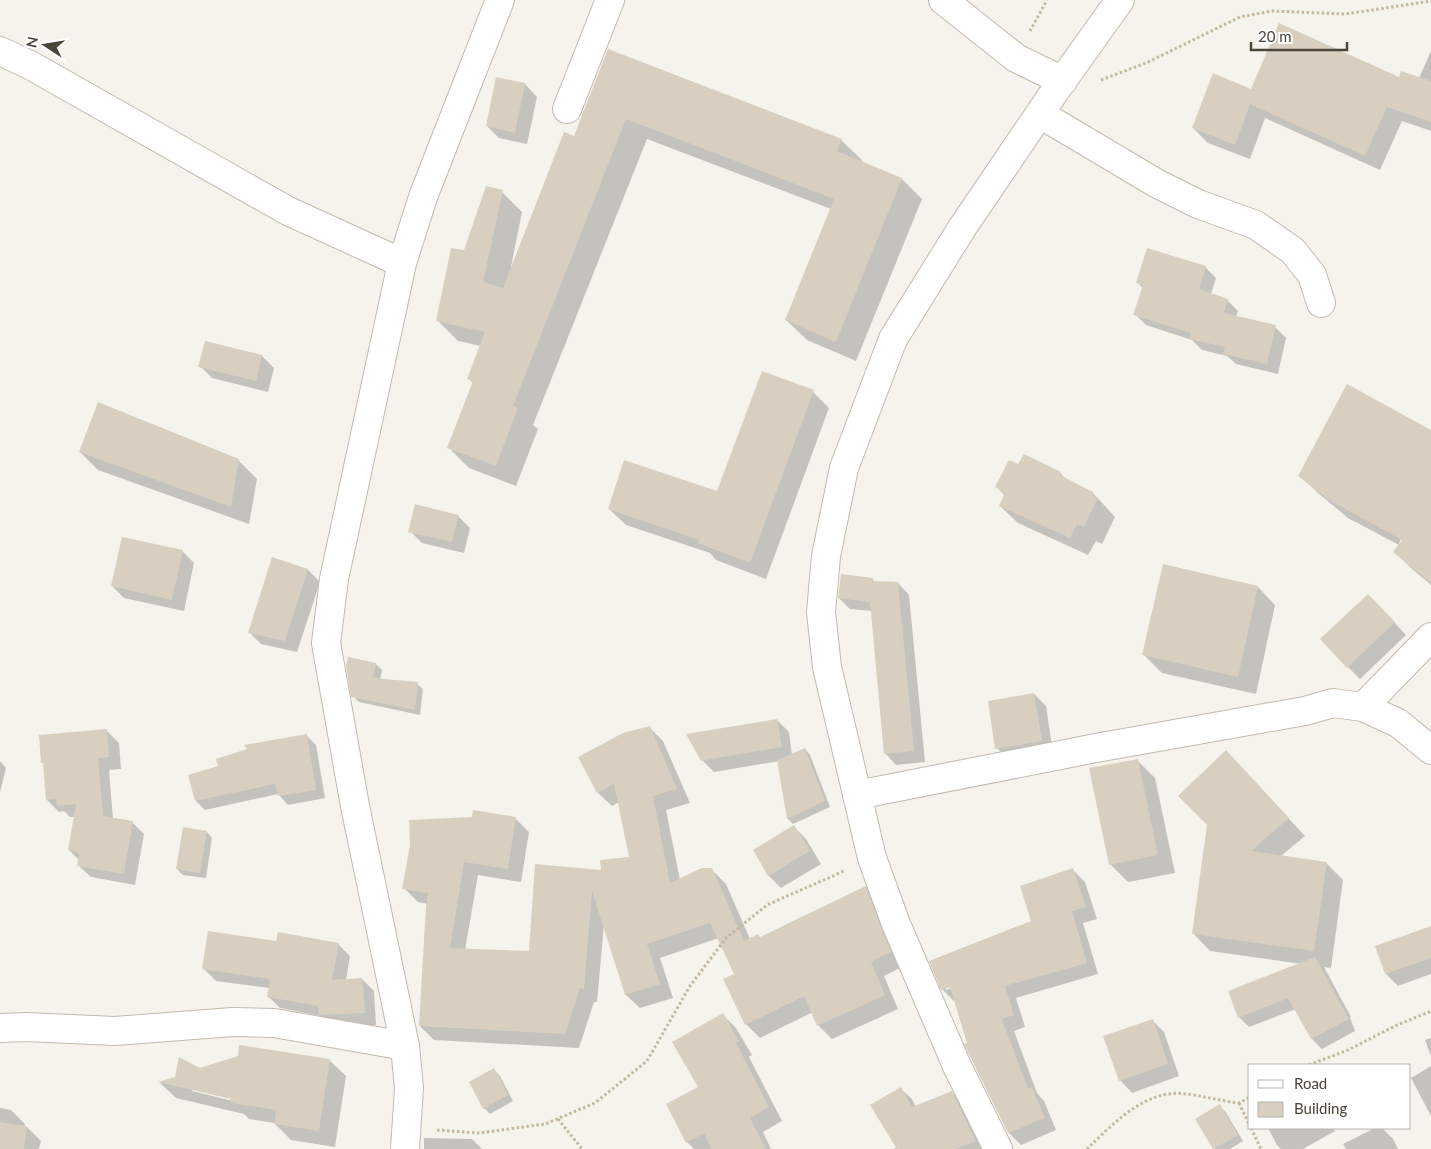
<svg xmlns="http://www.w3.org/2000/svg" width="1431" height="1149" font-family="Lato,sans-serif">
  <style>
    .shadow { fill: #0003; fill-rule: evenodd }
    .building { fill: #d8cfc1 }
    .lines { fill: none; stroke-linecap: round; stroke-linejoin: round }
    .minor-casing { stroke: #c2bbae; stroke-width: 30 }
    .path { stroke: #c4b79f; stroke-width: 3; stroke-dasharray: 2.5 2.5; stroke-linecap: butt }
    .minor { stroke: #fff; stroke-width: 28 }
  </style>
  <rect width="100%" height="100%" fill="#f6f3ec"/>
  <g class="shadow">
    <path d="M608,50L841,140L862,160L861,162L902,179L922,199L856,361L807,340L786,320L831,209L647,139L533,425L538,429L516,486L469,468L448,447L473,383L468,378L481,346L458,341L438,321L465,252L502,192L522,212L511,267H512L575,138Z"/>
    <path d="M1431,51V131L1402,121L1380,170L1265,118L1250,159L1208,143L1193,128L1252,91L1419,78Z"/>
    <path d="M525,84L537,97L527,144L499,138L487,126Z"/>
    <path d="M1205,267L1216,278L1211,294L1227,300L1238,311L1236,317L1275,327L1286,338L1278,374L1236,364L1227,356L1202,350L1192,340L1146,325L1135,314L1143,288L1137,282Z"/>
    <path d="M262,356L274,368L268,392L212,378L200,366Z"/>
    <path d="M813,392L829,408L766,579L716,560L710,553L626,525L609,509L718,492Z"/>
    <path d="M99,404L239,461L257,479L249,524L98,470L80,452Z"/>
    <path d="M1431,431V483L1399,543L1400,544L1431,506V585L1412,569L1394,551L1399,545L1348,518L1318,493L1300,475Z"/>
    <path d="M1019,466L1060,473L1067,480L1093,493L1115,517L1102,544L1096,541L1088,555L1018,523L1000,506L1005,496L997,487Z"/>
    <path d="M458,516L470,528L464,553L422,543L410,531Z"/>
    <path d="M182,551L194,563L184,611L124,598L112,586Z"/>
    <path d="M273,559L308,570L320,582L297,652L261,644L249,632Z"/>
    <path d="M872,579L875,582L898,583L909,595L925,762L896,765L885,753L872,611L850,609L839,598Z"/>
    <path d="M1258,587L1275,605L1256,694L1162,673L1144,655Z"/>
    <path d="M1380,607L1406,635L1360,679L1348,667Z"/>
    <path d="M349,659L376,664L382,670L380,680L417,684L423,689L420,715L359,702L353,696Z"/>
    <path d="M1034,694L1046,706L1053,753L1009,760L997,748Z"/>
    <path d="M777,720L789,732L792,755L805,749L810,755L830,807L793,824L788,819L779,761L714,772L702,760Z"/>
    <path d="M649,727L663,741L690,803L666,810L680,880L712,870L726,884L750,939L761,938L865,888L879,902L904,966L884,976L898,1009L832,1039L818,1025L813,1012L760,1038L746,1024L736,974L719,938L660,958L673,998L640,1008L626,995L604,924L597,1002H594L579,1048L434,1040L420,1026L428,904L418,902L404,888L515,818L529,832L521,882L478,875L465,950L530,953L602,871L630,858L619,802L612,806L598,793L580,758Z"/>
    <path d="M107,731L119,743L121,769L109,770L113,819L132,822L144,834L135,885L91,877L78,865L79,860L69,850L75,817H70L64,811L59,812L47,800L45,765L42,762Z"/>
    <path d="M307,736L316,745L325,798L288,805L278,794L205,810L196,801L189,776L220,767Z"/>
    <path d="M1137,760L1155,778L1175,873L1128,882L1110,864Z"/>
    <path d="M0,761L6,768L0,792Z"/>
    <path d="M1243,769L1305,836L1281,856L1326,863L1343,880L1331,968L1324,967L1351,1017H1350L1355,1031L1322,1049L1312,1039L1296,1009L1249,1027L1239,1017L1302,964L1210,951L1193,933Z"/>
    <path d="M794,827L806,839L821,864L781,888L769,876L755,851Z"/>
    <path d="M207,832L212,838L206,878L183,875L177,869Z"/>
    <path d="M1073,870L1085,882L1097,919L1083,923L1098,974L1016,998L1025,1027L1014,1031L1037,1093L1044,1101L1056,1130L1021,1145L1009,1133L966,1044H968L955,1002L942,989L1033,922ZM956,986L946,990V987Z"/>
    <path d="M1431,932V974L1398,986L1386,974Z"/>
    <path d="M278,942L338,944L350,956L346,980L362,979L374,991L376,1025L332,1027L321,1016L280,1008L268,996L269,988L216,981L204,969Z"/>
    <path d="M722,1014L736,1028L752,1055L749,1057L782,1121L763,1132L771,1149H694L687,1142L699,1088Z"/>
    <path d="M1152,1020L1164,1032L1179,1076L1132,1093L1120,1080Z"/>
    <path d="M1431,1038V1056L1425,1040Z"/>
    <path d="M329,1060L346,1076L335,1147L291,1140L274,1123L249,1119L244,1114L176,1098L160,1083L200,1070ZM192,1089L238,1099L237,1102L192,1091Z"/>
    <path d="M1431,1066V1116L1411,1078Z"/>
    <path d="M494,1070L500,1076L513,1101L490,1114L484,1108Z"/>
    <path d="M901,1089L912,1099L916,1107L952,1092L962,1103L985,1149H893L897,1147Z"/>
    <path d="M1219,1106L1225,1111L1243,1141L1230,1149H1215L1197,1119Z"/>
    <path d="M0,1108L11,1110L25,1124L24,1127H27L41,1141L39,1149H0Z"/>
    <path d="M1268,1128H1333L1335,1131L1303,1149H1281L1277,1145Z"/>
    <path d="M1375,1128H1382L1393,1139L1398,1149H1346L1343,1144Z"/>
    <path d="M424,1138L472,1139L482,1149H424Z"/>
  </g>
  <g class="building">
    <path d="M1279,23L1399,77L1401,71L1431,81V122L1387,107L1365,156L1250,104L1235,145L1192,128L1213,73L1251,89Z"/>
    <path d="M608,49L842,139L837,151L902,178L836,342L785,320L834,199L626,119L513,406L518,408L496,466L447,448L473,381L467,379L485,332L436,321L451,248L464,250L486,186L503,190L483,282L503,288L564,132L574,136Z"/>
    <path d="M496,77L525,83L515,133L486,126Z"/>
    <path d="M1147,248L1206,266L1199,289L1228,299L1224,313L1276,325L1267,364L1223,354L1225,347L1189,339L1191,333L1133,315L1143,285L1136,283Z"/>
    <path d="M205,341L262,355L256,381L198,367Z"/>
    <path d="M762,371L814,390L750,563L698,543L699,540L608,509L624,460L717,491Z"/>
    <path d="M1347,384L1431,430V583L1393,552L1402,540L1329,500L1298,476Z"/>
    <path d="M98,402L239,459L231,507L79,452Z"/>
    <path d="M1024,454L1061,472L1060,475L1093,492L1092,495L1098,498L1084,527L1077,524L1070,538L999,506L1005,493L995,487L1009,460L1018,464Z"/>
    <path d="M415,504L459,515L452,542L408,532Z"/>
    <path d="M122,537L183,550L172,600L111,586Z"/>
    <path d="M272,557L308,569L285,641L248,633Z"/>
    <path d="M1163,564L1258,586L1238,677L1142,655Z"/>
    <path d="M841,574L873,578V581L898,582L914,751L884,754L870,602L838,598Z"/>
    <path d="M1368,594L1395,622L1347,668L1320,639Z"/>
    <path d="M348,657L376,663L373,678L418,682L415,710L351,697L346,666Z"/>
    <path d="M1034,693L1042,741L995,749L988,701Z"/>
    <path d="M777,719L782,747L701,761L686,734Z"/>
    <path d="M650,726L677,789L653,796L670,883L702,868H712L744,941L758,934L760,937L866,886L891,952L871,962L885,995L817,1026L804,996L745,1025L723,979L734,974L710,923L647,944L660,984L625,995L592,891L584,989L580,988L565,1034L419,1026L426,906L428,893L402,889L410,845L409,820L472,817L473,810L516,817L508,869L464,862L450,948L529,951L535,864L601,870L600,860L629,857L614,784L597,793L578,757L623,733Z"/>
    <path d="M107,729L109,757L98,758L103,816L133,821L124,874L77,866L79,853L68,850L76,804L57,806L56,799L46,800L43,763H41L39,735Z"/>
    <path d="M307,734L316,790L278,796L275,784L195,801L188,775L218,766L216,759L247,749L244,745Z"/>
    <path d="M805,748L825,801L787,819L777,760Z"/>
    <path d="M1226,750L1289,818L1251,851L1327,862L1314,951L1192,934L1207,825L1178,796Z"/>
    <path d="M1138,759L1158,855L1109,865L1089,768Z"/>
    <path d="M794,825L810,851L768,876L753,850Z"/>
    <path d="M183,827L207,831L200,873L176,869Z"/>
    <path d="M1073,868L1086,907L1072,911L1087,963L1005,986L1014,1015L1002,1019L1028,1089L1032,1087L1045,1118L1008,1133L964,1044L967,1043L950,987L941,990L929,961L1031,921L1020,886Z"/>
    <path d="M1431,926V958L1385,974L1375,946Z"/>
    <path d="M208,931L276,941L278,932L339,943L332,980L362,978L365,1013L319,1015L318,1006L267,997L270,979L202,969Z"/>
    <path d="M1315,957L1349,1019L1311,1039L1288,998L1238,1018L1228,991Z"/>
    <path d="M723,1013L739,1041L736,1043L769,1107L750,1118L766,1149H712L704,1133L686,1143L666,1104L698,1087L672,1042Z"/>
    <path d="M1153,1019L1168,1064L1119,1081L1103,1036Z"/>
    <path d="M239,1045L330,1059L319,1131L274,1124L276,1110L231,1103V1099L158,1082L175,1077L179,1057L200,1068L238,1056Z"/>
    <path d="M494,1068L508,1095L483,1109L469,1082Z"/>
    <path d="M901,1087L912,1107L952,1091L976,1141L956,1149H897L870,1105Z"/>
    <path d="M1220,1104L1238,1135L1213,1149L1195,1119Z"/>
    <path d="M0,1122L27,1126L24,1149H0Z"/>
  </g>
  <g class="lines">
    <g class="minor-casing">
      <g id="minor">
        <path d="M943,0L1016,58L1063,81"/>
        <path d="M0,51L30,65L288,211L402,263"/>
        <path d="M567,109L610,0"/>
        <path d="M1040,114L1156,183L1198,204L1256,225L1293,251L1312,275L1321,303"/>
        <path d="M1363,707L1431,637"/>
        <path d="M857,795L1096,748L1305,711L1333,703L1363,707L1398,723L1431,750"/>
        <path d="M0,1028L26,1027L115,1031L233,1022L274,1023L405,1046"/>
        <path d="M405,1149L409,1088L405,1046L355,806L326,643L334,579L402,263L423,197L500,0"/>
        <path d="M998,1149L957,1066L896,924L872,858L827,667L821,612L826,556L844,468L893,339L962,228L1055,91L1120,0"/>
      </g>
    </g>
    <g class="path">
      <path d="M1030,31L1047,0"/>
      <path d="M1101,80L1146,63L1240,17L1272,11L1345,14L1431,1"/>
      <path d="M1309,1065L1348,1050L1395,1026L1431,1011"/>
      <path d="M1239,1103L1250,1126"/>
      <path d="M558,1119L582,1149"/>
      <path d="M1251,1128L1261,1149"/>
      <path d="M437,1130L479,1133L545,1124L595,1103L647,1061L690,986L726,938L767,905L844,871"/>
      <path d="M1087,1149C1113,1124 1146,1088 1186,1094C1204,1096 1221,1101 1239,1103L1250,1097"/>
    </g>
    <use href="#minor" class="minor"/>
  </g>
  <rect x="1248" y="1064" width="162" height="65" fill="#ffffff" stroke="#b7b4b0"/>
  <rect x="1258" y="1080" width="25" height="8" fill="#ffffff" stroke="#b7b4b0"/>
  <text x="1294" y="1089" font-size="15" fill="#4b4439">Road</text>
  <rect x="1258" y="1102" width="25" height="15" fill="#d8cfc1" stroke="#b7b4b0"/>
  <text x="1294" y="1114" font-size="15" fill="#4b4439">Building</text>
  <g transform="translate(45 45) rotate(282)" stroke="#ffffff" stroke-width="4" paint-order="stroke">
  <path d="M0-4L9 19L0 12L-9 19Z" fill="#4b4439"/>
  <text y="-8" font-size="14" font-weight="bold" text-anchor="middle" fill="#4b4439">N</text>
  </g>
  <path d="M1251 42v8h96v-8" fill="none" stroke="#4b4439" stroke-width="2.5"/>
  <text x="1258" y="42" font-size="15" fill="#4b4439" stroke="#ffffff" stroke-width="4" paint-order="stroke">20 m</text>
</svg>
